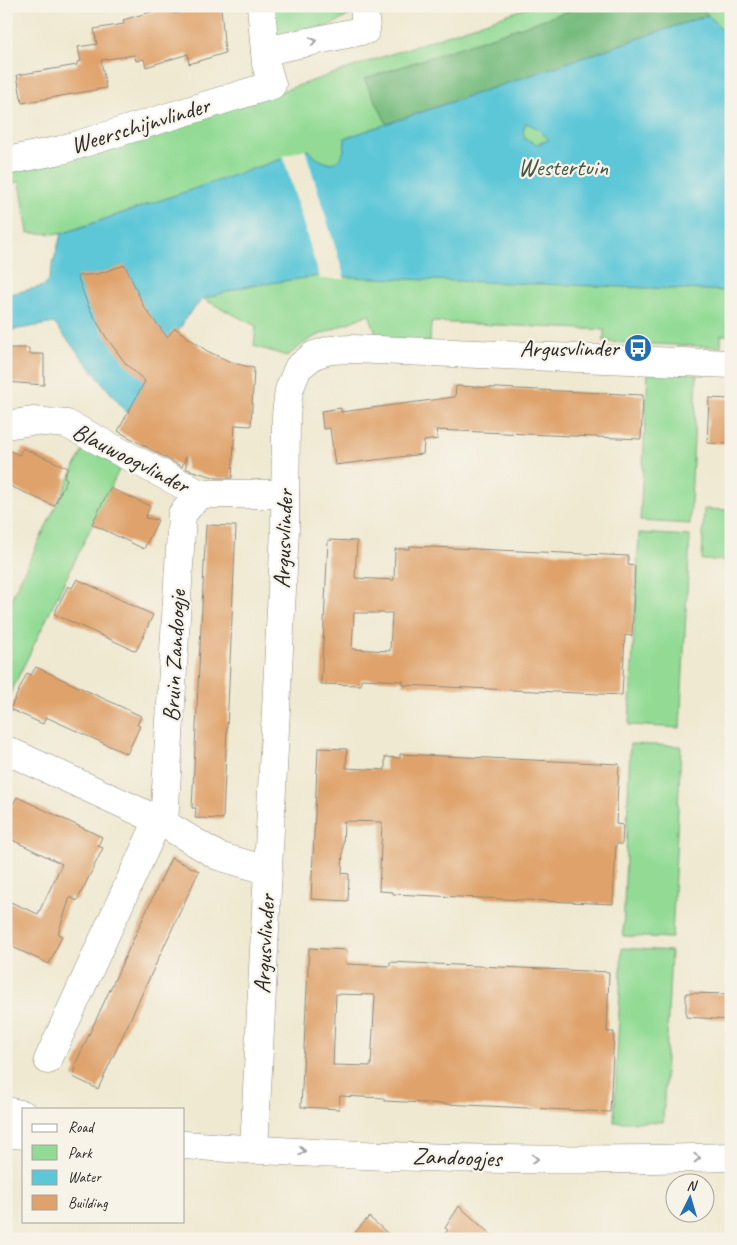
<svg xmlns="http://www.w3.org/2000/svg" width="737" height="1245" font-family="Caveat,sans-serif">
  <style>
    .green { fill: #93db95; stroke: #5f8360 }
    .forest { fill: #76bb7e; stroke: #507354 }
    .water { fill: #5dc7d8; stroke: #447982; fill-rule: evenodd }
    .pier { fill: #efe9d1 }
    .building { fill: #dfa26b; fill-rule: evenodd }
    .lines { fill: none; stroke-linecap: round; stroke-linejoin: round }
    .minor-casing { stroke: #8d8a7e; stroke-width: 29 }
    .minor { stroke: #fff; stroke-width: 28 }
    .oneway { stroke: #a0a0a0 }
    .labels { text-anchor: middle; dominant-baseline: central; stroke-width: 4.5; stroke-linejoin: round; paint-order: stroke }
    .street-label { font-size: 24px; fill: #2b2b2b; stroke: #f7f3e8 }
    .park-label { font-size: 24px; fill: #455746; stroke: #f7f3e8 }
    .poi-label { font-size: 24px; fill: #2b2b2b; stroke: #f7f3e8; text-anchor: end }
  </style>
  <rect width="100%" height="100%" fill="#f7f3e8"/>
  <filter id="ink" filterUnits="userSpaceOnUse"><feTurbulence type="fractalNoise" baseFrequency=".02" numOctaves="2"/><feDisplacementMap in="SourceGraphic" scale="10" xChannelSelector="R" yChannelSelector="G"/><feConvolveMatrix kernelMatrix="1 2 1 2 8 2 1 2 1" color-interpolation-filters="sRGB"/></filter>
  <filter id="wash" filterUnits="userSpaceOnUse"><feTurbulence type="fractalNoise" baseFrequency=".0096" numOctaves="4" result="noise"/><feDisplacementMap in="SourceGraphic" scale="20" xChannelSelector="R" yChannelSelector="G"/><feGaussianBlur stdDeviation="1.12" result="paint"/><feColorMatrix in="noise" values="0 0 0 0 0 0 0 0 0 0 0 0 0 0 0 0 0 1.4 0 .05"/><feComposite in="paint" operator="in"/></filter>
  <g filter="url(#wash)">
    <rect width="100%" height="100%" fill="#efe9d1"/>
    <g class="green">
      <path d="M268,6H353V12C332,29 303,33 278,38Z"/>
      <path d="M532,6H731V335H721V347L604,342V330L431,322L430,342L378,339L369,314L310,339L287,356L254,346L256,326L203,299L172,197L61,234L28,233L20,182L6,184V168L74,155L297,86Z"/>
      <path d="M648,371L697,374L690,524L640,521Z"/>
      <path d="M84,448L121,466L6,702V609Z"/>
      <path d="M704,509L731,510V561L702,560Z"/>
      <path d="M639,533L690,536L680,728L629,725Z"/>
      <path d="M630,744L681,746L672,938L623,936Z"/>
      <path d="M622,948L671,951L663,1122H614Z"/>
    </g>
    <path class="forest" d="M584,6H701L708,15L387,124L364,79Z"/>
    <path class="water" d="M708,15L731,39V291L319,276L243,287L203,299L188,315L127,413L54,323L6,331V295L44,286L49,279L61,234L308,150C326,170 346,167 345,138ZM526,123L537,128L549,140L537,144L525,139L523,130Z"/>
    <path class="pier" d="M305,149L345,279H320L283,156Z"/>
    <g id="blocks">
      <g class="building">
        <path d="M171,6H174V14L204,7V10L221,8L225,53L189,64L188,54L146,67L144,59L136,61L134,55L101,60L106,88L22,103L17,75L77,65V62L81,61L78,47L97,44L94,29L124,24L123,20Z"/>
        <path d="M125,265L144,307L167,337L175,328L207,351L233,363L254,368L251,426L235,425L232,478H217L186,469V456L182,467L118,431L145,381L126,364L106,337L89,308L77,276L98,274Z"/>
        <path d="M6,348H29V354H44V385L6,382Z"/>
        <path d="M456,386L643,395L641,439L436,430L438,439L424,441L423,454L335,465L330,428L323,429L321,411L341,408V412L455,397Z"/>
        <path d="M709,398L731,399V444L707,443Z"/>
        <path d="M23,448L68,468L64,477L67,479L54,506L6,484V449L19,455Z"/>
        <path d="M110,488L150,506L145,518L158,520L144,549L92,524Z"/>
        <path d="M206,525L236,526L223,819L195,818L196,808H192Z"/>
        <path d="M328,540L357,541L355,578L394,580L395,549H409L410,546L628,556V565L635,566L632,636L625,635L622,695L403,685V681L361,679V685L321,684ZM354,613H392L390,651L352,649Z"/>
        <path d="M77,579L153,615L136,651L54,614L68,586L72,588Z"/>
        <path d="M36,667L141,716L137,725L140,726L127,754L46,717L43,724L10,709L27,673L31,675Z"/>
        <path d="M318,748L347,749L346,768L385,770V757L400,758V754L619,764L616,824L623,825L622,844H616L613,904L393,894V892L379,891L382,822L344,821L342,873L349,874L348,901L311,899Z"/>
        <path d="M17,797L102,837L98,846L103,848L77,901L70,897L58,934L62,936L49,964L6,944V900L38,914L62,864L6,837V803L12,806Z"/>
        <path d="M171,858L199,871L98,1089L73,1077L76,1068L74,1067Z"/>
        <path d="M309,948L347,950L346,964L390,966V962L609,972L607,1032H614L610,1112L384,1101V1098L340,1096L339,1109L301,1107ZM336,994L375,995L371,1066L333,1065Z"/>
        <path d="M686,993L731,994V1020L686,1017Z"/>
        <path d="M459,1206L496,1239H440L448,1230L445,1228Z"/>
        <path d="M369,1217L394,1239H349Z"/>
      </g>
    </g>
  </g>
  <g filter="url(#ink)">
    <use href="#blocks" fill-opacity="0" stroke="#8d8a7e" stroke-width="1"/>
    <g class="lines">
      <g class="minor-casing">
        <g id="minor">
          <path d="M265,51L366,30L364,6"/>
          <path d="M6,161L61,150L272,85L266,64L261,6"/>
          <path d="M6,425L33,421L67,424L200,494H285"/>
          <path d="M6,750L158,820L218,856L267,870"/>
          <path d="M164,824L182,514L200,494"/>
          <path d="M48,1060L158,820"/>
          <path d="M6,1111L24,1115"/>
          <path d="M6,1133L24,1135"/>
          <path d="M184,1145C366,1158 549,1163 731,1157"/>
          <path d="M254,1150L285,529L286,415L289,390L298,368L314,355L330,350L352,349L731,364"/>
        </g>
      </g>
      <use href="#minor" class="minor"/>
    </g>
    <defs><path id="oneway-chevron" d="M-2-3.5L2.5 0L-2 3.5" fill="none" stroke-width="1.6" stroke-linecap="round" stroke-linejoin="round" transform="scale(1.25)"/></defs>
    <g class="oneway">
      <use href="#oneway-chevron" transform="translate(313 41) rotate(-12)"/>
      <use href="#oneway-chevron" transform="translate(302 1151) rotate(2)"/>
      <use href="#oneway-chevron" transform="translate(697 1158) rotate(-2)"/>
      <use href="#oneway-chevron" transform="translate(535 1159) rotate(1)"/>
    </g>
  </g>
  <defs>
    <g id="bus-disc" transform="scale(1.4375)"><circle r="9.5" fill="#1f6fb2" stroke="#f7f3e8"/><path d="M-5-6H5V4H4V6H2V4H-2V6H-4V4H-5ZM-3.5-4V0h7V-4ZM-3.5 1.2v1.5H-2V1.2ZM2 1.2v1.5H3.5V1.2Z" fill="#fff"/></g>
  </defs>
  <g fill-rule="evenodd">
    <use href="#bus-disc" x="638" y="348"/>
  </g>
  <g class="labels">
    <g class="street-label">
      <text transform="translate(140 125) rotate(-17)">Weerschijnvlinder</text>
      <text transform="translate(131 458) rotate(27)">Blauwoogvlinder</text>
      <text transform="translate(283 539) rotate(-88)">Argusvlinder</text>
      <text transform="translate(174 656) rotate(-87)">Bruin Zandoogje</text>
      <text transform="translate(264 944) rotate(-87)">Argusvlinder</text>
      <text transform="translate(457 1157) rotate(2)">Zandoogjes</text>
    </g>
    <g class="park-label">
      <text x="563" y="167">Westertuin</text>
    </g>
    <g class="poi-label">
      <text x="619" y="348">Argusvlinder</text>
    </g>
  </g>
  <rect width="737" height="1245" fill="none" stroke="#f7f3e8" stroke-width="25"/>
  <rect x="22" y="1108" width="162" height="115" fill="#f7f3e8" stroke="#a5a39c"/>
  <rect x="32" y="1124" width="25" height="8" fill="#ffffff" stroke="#a5a39c"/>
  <text x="68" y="1132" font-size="15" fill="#2b2b2b">Road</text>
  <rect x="32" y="1145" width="25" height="15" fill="#93db95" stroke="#a5a39c"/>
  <text x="68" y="1158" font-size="15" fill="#2b2b2b">Park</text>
  <rect x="32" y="1170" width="25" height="15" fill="#5dc7d8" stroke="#a5a39c"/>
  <text x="68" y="1182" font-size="15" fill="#2b2b2b">Water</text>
  <rect x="32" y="1195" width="25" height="15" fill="#dfa26b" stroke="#a5a39c"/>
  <text x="68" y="1208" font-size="15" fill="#2b2b2b">Building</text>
  <g transform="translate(690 1198) rotate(5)"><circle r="24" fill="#f7f3e8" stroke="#a5a39c"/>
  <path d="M0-4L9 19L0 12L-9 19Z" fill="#1f6fb2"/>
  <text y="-8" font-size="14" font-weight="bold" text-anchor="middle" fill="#2b2b2b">N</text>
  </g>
</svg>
